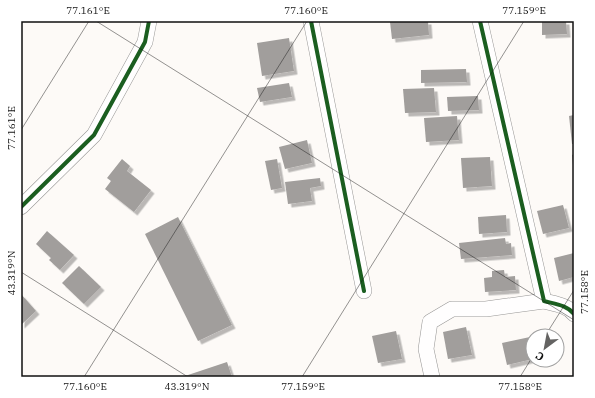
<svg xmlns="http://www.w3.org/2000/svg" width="595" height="398" font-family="'IBM Plex Serif',serif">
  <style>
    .building { fill: #a19e9c; filter: url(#shadow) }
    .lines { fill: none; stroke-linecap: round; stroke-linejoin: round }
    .street-casing { stroke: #979695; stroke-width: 16 }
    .street { stroke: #fffefe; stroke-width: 15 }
    .cycleway-casing { stroke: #fff; stroke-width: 6 }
    .cycleway { stroke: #1b5e20; stroke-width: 4 }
    .ticks { fill: none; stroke: #111; stroke-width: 1; stroke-opacity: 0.45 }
    .neatline { fill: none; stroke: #111; stroke-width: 1.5 }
    .ticks-label { font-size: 10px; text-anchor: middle; fill: #111 }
  </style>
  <defs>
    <filter id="shadow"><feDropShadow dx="3.5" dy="3.5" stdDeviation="0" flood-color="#0004"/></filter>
  </defs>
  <rect width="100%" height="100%" fill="#fdfaf7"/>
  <g class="building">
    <path d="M396,21H428L429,35L392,39L390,22Z"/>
    <path d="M542,21H566L567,34L542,35Z"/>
    <path d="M289,38L294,71L262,76L257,43Z"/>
    <path d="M466,69L467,82L421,83V70Z"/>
    <path d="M289,83L292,97L260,102L257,88Z"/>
    <path d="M434,88L436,112L405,113L403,89Z"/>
    <path d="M478,96L479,110L448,111L447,97Z"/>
    <path d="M574,115V144H572L569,116Z"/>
    <path d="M457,116L459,140L426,142L424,118Z"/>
    <path d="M307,140L312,163L285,169L279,147Z"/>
    <path d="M574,154V165H573L572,155Z"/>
    <path d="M490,157L492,186L463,188L461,158Z"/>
    <path d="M122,159L130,166L127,171L151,190L134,212L105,189L111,181L107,178Z"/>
    <path d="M277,159L282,188L271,190L265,161Z"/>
    <path d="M320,178L321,186L310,188L312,201L288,204L285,182Z"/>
    <path d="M563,205L569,228L543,234L537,211Z"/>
    <path d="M506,215L507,232L479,234L478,217Z"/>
    <path d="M178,217L232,325L198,341L145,234Z"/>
    <path d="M47,231L74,255L60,270L49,260L51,258L36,244Z"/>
    <path d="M505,238L506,244L511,243L512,255L461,259L459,243Z"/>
    <path d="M574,253V277L559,281L554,258Z"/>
    <path d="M79,266L101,287L84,304L62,283Z"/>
    <path d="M504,270L505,277L515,276L516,290L485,292L484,278L492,277V271Z"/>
    <path d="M21,294L36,311L21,325Z"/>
    <path d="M466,327L472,355L448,359L443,332Z"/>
    <path d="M396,331L402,359L378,363L372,336Z"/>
    <path d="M530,337L533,349V359L507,365L502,343Z"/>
    <path d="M227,362L232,377H182Z"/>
  </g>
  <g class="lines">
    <g class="street-casing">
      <g id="street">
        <path d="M311,21L364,291"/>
        <path d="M480,21L544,301C555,304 567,305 574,314"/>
        <path d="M21,207L94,135L145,42L149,21"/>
        <path d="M432,377L426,349L430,322L452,309H486L544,301"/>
      </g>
    </g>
    <use href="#street" class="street"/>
    <g class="cycleway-casing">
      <g id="cycleway">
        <path d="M311,21L364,291"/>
        <path d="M480,21L544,301C555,304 567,305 574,314"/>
        <path d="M21,207L94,135L145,42L149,21"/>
      </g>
    </g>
    <use href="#cycleway" class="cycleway"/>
  </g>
  <path class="ticks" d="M96,21L574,320M573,21L574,22M21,130L89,21M21,272L188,377M545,336L574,290M84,377L307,21M302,377L524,21M520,377L533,356"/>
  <rect width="595" height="398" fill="none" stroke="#ffffff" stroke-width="44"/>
  <g transform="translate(545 348) rotate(212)"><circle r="19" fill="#ffffff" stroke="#a0a0a0"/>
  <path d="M0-3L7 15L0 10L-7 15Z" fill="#646362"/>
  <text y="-6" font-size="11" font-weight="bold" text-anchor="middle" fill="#111111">С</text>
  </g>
  <rect x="22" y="22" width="551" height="354" class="neatline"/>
  <g class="ticks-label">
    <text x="88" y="14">77.161°E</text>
    <text x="306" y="14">77.160°E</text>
    <text x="524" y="14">77.159°E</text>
    <text transform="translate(11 128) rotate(-90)" y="4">77.161°E</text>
    <text transform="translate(11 273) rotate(-90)" y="4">43.319°N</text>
    <text transform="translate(584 292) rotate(-90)" y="4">77.158°E</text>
    <text x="85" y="390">77.160°E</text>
    <text x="187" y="390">43.319°N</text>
    <text x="303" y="390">77.159°E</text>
    <text x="520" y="390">77.158°E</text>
  </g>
</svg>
